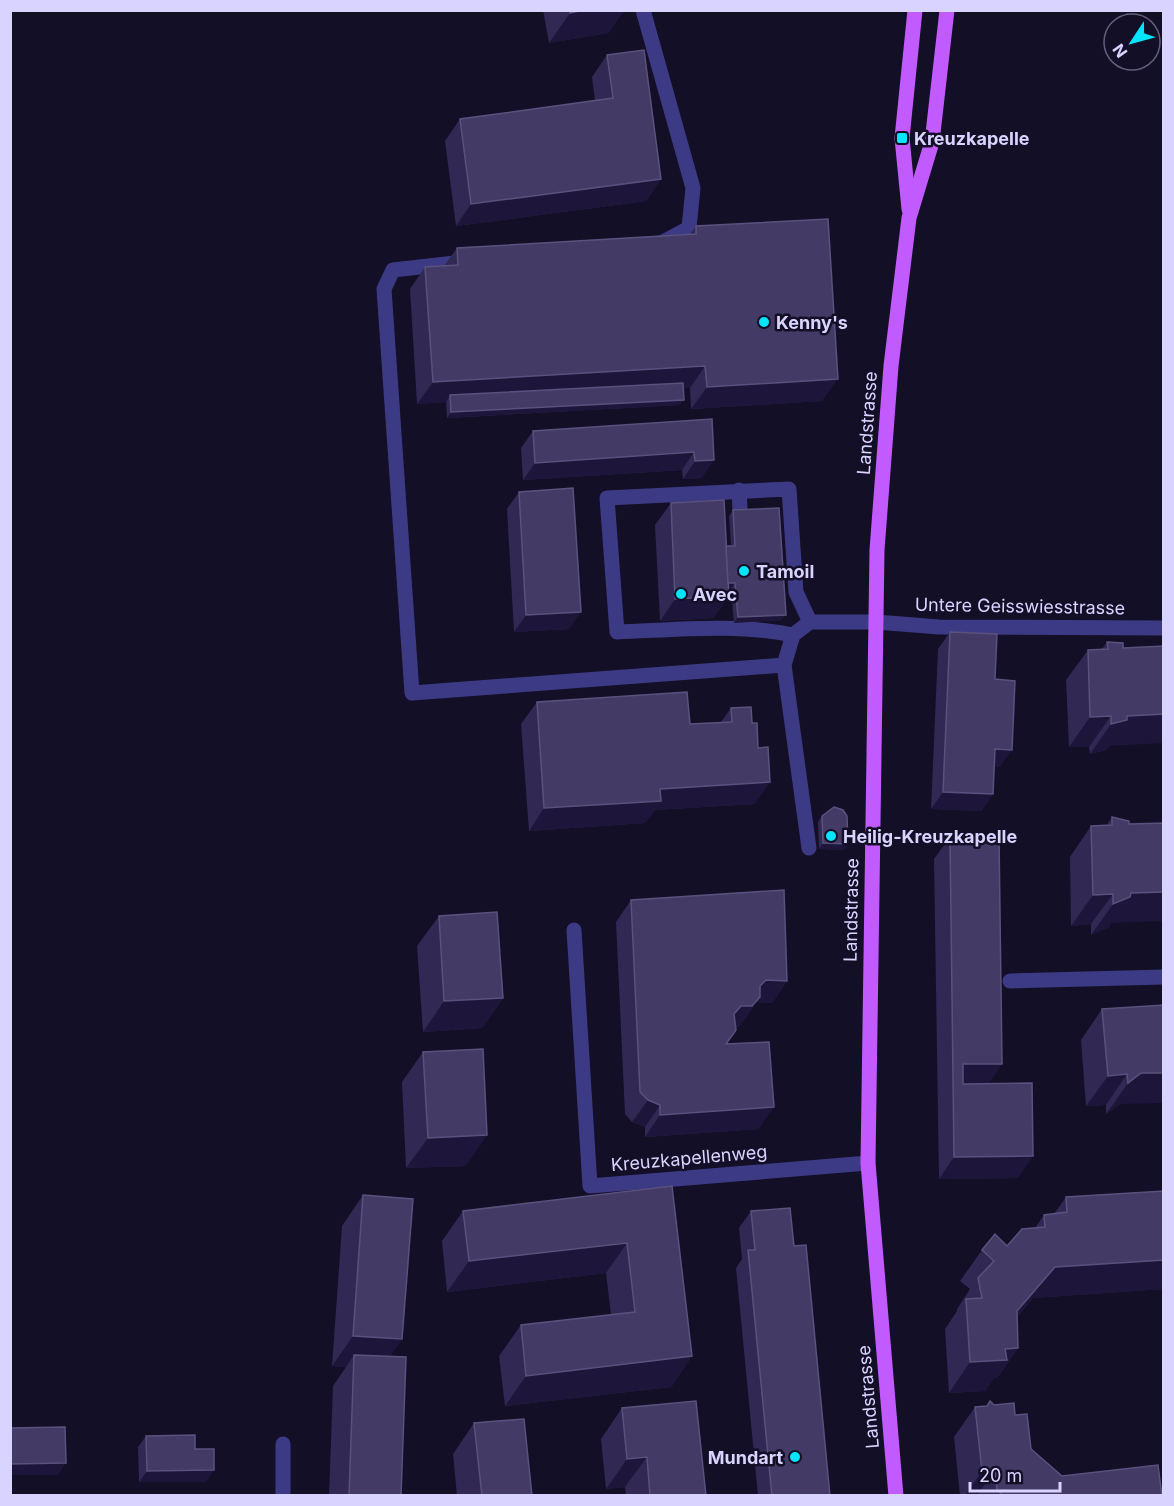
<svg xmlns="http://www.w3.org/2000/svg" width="1174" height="1506" font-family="Inter,sans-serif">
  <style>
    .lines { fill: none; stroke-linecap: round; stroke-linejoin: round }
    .minor { stroke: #3d3a85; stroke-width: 15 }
    .major { stroke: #c25bff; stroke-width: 15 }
    .wall { fill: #312854 }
    .shaded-wall { fill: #1d163a }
    .building { fill: #433a66; stroke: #5a527e; stroke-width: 1.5 }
    .poi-dot { fill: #00e5ff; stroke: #130f26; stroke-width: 2 }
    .labels { text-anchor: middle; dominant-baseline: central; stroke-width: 5; stroke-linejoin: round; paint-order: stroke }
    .poi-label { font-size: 18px; font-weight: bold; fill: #d9d4ff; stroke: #130f26; text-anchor: start }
    .street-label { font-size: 18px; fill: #d9d4ff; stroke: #130f26 }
  </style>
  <rect width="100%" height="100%" fill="#130f26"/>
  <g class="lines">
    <g class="minor">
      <path d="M643,10L693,188L689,228L661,243"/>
      <path d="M464,262L393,270L384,289L412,693L784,665"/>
      <path d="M739,490L741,529"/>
      <path d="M793,635C737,623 674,630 617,632L607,498L789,489L796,592L810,622"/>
      <path d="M809,848L784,665L793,635L810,622H876L939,627L1164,628"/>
      <path d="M574,930L590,1186L868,1163"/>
      <path d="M1010,981L1164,977"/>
      <path d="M283,1444V1496"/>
    </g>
    <g class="major">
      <path d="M909,209L902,138L915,10"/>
      <path d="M896,1496L868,1163L877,550L891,366L909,218L932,142L947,10"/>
    </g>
  </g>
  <g class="wall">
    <path d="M543,10H624L608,33L549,43Z"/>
    <path d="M607,55L661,179L646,201L456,226L445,141L460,119L595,101L592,77Z"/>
    <path d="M696,226L822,401L691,409L690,388H683L680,405L447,418L446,402L417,404L410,289L425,267L444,266L457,248L690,234Z"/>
    <path d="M712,419L702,478L683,479L682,470L523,480L521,448L533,431Z"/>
    <path d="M519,492L569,629L514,632L507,509Z"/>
    <path d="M671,503L726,546H731L729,516L733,510L781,620L734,623L731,589H728L729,596L713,618L660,621L655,525Z"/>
    <path d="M950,632L995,679L1000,767L994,766L993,794L981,811L931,809L938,649Z"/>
    <path d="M1107,642L1123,643L1109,746L1106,750L1090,754L1089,747H1069L1066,680L1088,650L1102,649Z"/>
    <path d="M537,702L690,724L721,722L731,708L752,723L758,748L755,804L655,810L645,823L529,831L521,724Z"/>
    <path d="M822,816L844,850L819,849L818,822Z"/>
    <path d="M1112,817L1129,821L1111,923L1109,927L1091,935V924L1071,926L1070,857L1091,826L1107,825Z"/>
    <path d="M950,837L988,1084L1018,1178L939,1179L934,859Z"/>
    <path d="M631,900L787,981L772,1003L756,1002L745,1019L737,1028H735L726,1044L759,1129L645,1137V1127L632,1122L625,1114L616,922Z"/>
    <path d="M439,916L503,998L482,1028L423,1032L417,946Z"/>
    <path d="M1164,1005L1120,1104L1106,1114V1105L1086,1106L1081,1040L1102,1009Z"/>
    <path d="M423,1052L466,1166L406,1168L402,1082Z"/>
    <path d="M672,1186L692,1356L671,1387L505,1406L499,1356L521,1325L611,1315L606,1273L447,1292L442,1241L463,1211Z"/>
    <path d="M1164,1191V1289L1033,1298L1017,1317L1018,1348L997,1378H994L985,1391L949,1393L945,1329L957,1311V1309L970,1289L960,1281L982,1250L1007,1246L1035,1228L1044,1215L1054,1214L1066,1197Z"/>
    <path d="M363,1195L390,1357L401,1496H329L333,1386L346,1367L332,1366L342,1226Z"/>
    <path d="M751,1211L794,1246L830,1496H758L736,1268L742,1259L739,1228Z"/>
    <path d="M994,1405L1015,1415L1031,1449L1062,1476L1162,1496H960L954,1437L975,1407Z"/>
    <path d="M622,1408L706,1496H626L625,1487L606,1489L601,1439Z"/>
    <path d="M474,1423L532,1496H457L453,1454Z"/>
    <path d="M146,1436L195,1449L206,1482H139L138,1447Z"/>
  </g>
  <g class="shaded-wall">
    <path d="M584,10H624L608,33L549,43L570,13Z"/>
    <path d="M661,179L646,201L456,226L471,204Z"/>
    <path d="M705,366L690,388L450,402V395L446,402L417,404L433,382Z"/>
    <path d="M838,379L822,401L691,409L707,387Z"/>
    <path d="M684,400L680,405L447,418L451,412Z"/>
    <path d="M694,452L682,470L523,480L535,463Z"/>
    <path d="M714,460L702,478L683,479L695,461Z"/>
    <path d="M735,583L731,589L712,590L716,584Z"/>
    <path d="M729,596L713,618L660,621L675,599Z"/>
    <path d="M581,612L569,629L514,632L526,615Z"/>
    <path d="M786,615L781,620L734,623L738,617Z"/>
    <path d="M1164,714V743L1109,746L1106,750L1090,754L1111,724L1127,716Z"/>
    <path d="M1111,716L1089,747H1069L1090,717Z"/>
    <path d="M995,749L1012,750L1000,767L983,766Z"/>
    <path d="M770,782L755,804L655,810L645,823L529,831L544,808L660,789Z"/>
    <path d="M943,792L993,794L981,811L931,809Z"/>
    <path d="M823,843L848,844L844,850L819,849Z"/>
    <path d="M1164,892V921L1111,923L1109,927L1091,935L1113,904L1131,893Z"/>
    <path d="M1113,894L1091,924L1071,926L1093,895Z"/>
    <path d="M766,980L787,981L772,1003L756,1002L745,1019L737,1028H726L734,1014Z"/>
    <path d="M503,998L482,1028L423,1032L444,1001Z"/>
    <path d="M963,1064H1002L987,1086H953Z"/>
    <path d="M1141,1073H1164V1103L1120,1104L1106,1114L1128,1083Z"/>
    <path d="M1127,1074L1106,1105L1086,1106L1108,1076Z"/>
    <path d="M648,1100L660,1105L645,1127L632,1122Z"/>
    <path d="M774,1107L759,1129L645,1137L660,1115Z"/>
    <path d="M487,1135L466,1166L406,1168L428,1138Z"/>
    <path d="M1033,1156L1018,1178L939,1179L954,1157Z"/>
    <path d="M627,1243L606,1273L447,1292L469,1261Z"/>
    <path d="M1164,1260V1289L1033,1298L995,1342L1017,1311L1055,1267Z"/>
    <path d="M353,1336L402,1339L381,1370L354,1355L346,1367L332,1366Z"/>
    <path d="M1018,1348L997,1378H994L985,1391L949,1393L970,1362L1005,1349Z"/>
    <path d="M692,1356L671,1387L505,1406L526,1376Z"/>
    <path d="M647,1457L625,1487L606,1489L627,1459Z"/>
    <path d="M66,1463L58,1475H10V1464Z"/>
    <path d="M995,1469L977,1496H965L982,1471Z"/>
    <path d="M214,1470L206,1482H139L147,1471Z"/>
  </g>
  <g class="building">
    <path d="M570,10H584L570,13Z"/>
    <path d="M644,50L661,179L471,204L460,119L613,98L607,55Z"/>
    <path d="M828,219L838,379L707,387L705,366L433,382L425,267L458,265L457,248L696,234V226Z"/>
    <path d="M683,383L684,400L451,412L450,395Z"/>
    <path d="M712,419L714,460L695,461L694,452L535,463L533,431Z"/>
    <path d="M573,488L581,612L526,615L519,492Z"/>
    <path d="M724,500L729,596L675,599L671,503Z"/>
    <path d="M779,508L786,615L738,617L735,583H728L726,546H735L733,510Z"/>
    <path d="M950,632L997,634L995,679L1015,681L1012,750L995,749L993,794L943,792Z"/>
    <path d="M1107,642L1123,643V648L1164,646V714L1127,716V720L1111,724V716L1090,717L1088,650L1108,649Z"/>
    <path d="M687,692L690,724L732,722L731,708L751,707L752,723H757L758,748L768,747L770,782L660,789L661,801L544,808L537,702Z"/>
    <path d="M834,807L843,810L847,816L848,844L823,843L822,816Z"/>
    <path d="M1112,817L1129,821V824L1164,823V892L1131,893L1130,897L1113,904V894L1093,895L1091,826L1112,825Z"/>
    <path d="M999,836L1002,1064H963V1084L1032,1083L1033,1156L954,1157L950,837Z"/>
    <path d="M784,890L787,981L766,980L760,986V997L752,1006H741L734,1014L736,1030L726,1044L769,1042L774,1107L660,1115V1105L648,1100L640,1092L631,900Z"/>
    <path d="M497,912L503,998L444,1001L439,916Z"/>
    <path d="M1164,1005V1073H1141L1128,1083L1127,1074L1108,1076L1102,1009Z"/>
    <path d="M483,1049L487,1135L428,1138L423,1052Z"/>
    <path d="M672,1186L692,1356L526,1376L521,1325L635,1312L627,1243L469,1261L463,1211Z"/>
    <path d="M1164,1191V1260L1055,1267L1017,1311L1018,1348L1005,1349L1007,1360L970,1362L966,1299L982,1298L978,1278L994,1261L982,1250L995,1234L1007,1246L1022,1229L1045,1227L1044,1215L1067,1212L1066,1197Z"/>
    <path d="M363,1195L413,1199L402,1339L353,1336Z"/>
    <path d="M790,1208L794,1246L806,1245L830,1496H772L748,1250H755L751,1211Z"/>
    <path d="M354,1355L406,1357L401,1496H349Z"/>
    <path d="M696,1401L706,1496H650L647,1457L627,1459L622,1408Z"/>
    <path d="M990,1401L994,1405L1014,1403L1015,1415L1027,1414L1031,1449L1062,1476L1158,1465L1162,1496H1004L997,1490L995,1469L982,1471L975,1407L987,1406Z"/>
    <path d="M524,1419L532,1496H482L474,1423Z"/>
    <path d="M65,1427L66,1463L10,1464V1428Z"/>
    <path d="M195,1435V1449H214V1470L147,1471L146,1436Z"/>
  </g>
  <g class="poi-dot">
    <rect x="896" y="132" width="12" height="12" rx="3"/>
    <circle cx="764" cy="322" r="6"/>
    <circle cx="744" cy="571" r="6"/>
    <circle cx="681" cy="594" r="6"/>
    <circle cx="831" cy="836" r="6"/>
    <circle cx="795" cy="1457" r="6"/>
  </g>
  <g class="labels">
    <g class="poi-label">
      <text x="914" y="138">Kreuzkapelle</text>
      <text x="776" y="322">Kenny's</text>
      <text x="756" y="571">Tamoil</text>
      <text x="693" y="594">Avec</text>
      <text x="843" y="836">Heilig-Kreuzkapelle</text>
      <text x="783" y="1457" text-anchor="end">Mundart</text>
    </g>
    <g class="street-label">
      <text transform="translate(867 423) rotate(-86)">Landstrasse</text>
      <text transform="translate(1020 606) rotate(1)">Untere Geisswiesstrasse</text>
      <text transform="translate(851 910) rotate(-89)">Landstrasse</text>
      <text transform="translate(689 1158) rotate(-5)">Kreuzkapellenweg</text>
      <text transform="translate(868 1397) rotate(-95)">Landstrasse</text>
    </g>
  </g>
  <rect width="1174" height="1506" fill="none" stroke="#d9d4ff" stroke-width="24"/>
  <g transform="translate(1132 42) rotate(234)"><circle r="28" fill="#130f26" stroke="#625e7d" stroke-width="1.5"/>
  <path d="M0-4.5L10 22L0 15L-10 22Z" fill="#00e5ff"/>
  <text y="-9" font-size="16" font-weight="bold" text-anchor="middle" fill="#d9d4ff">N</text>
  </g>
  <path d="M970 1482v9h90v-9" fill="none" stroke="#d9d4ff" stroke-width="3"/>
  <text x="979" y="1482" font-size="18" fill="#d9d4ff" stroke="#130f26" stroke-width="4.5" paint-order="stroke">20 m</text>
</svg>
